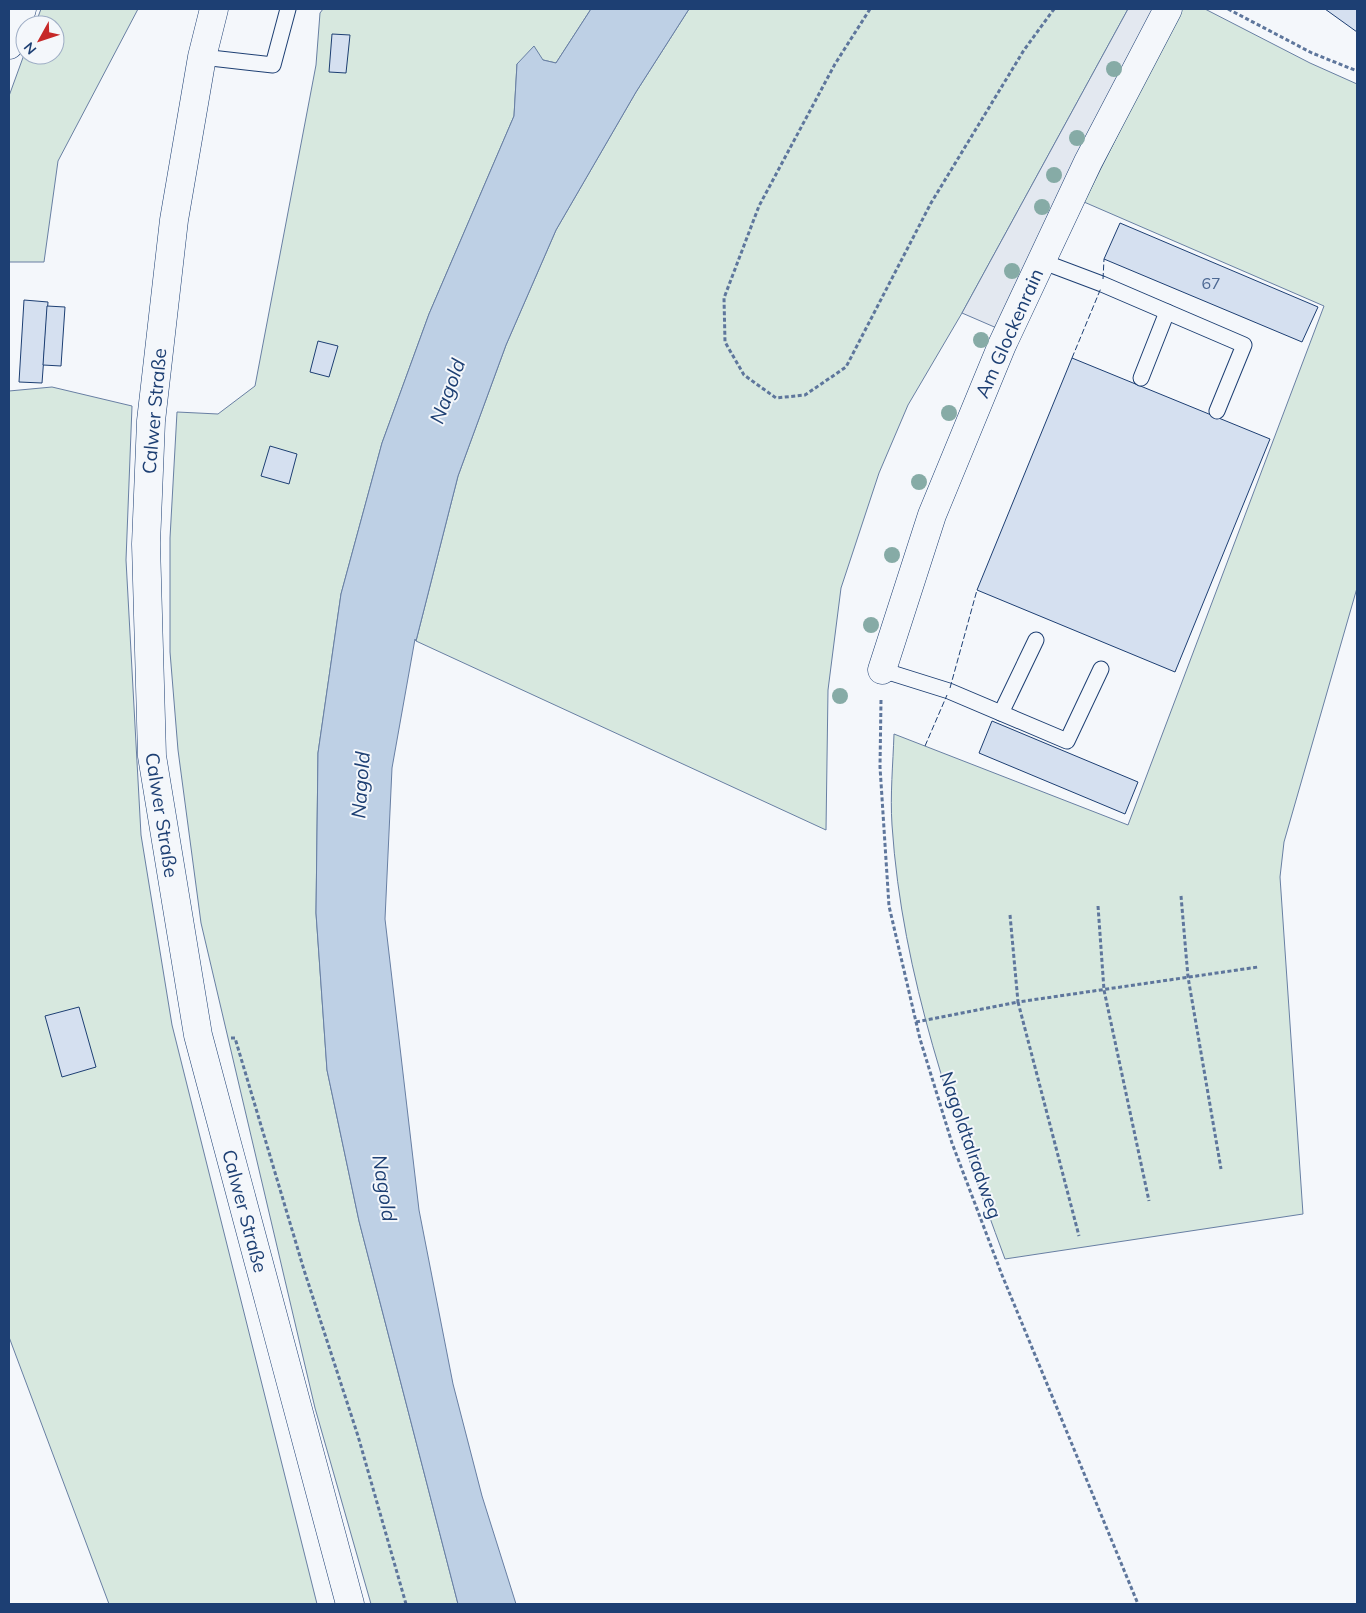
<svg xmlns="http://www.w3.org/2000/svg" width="1366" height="1613" font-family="Mulish,sans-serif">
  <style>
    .green { fill: #d7e8df; stroke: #687fa3 }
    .parking { fill: #e3e8f0; stroke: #687fa3 }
    .water { fill: #bed0e5; stroke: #687fa3 }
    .building { fill: #d5e0f0; stroke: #1d3f73 }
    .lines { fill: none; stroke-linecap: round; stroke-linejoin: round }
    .service-casing { stroke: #1d3f73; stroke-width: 17 }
    .minor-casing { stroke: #1d3f73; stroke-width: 29 }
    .tertiary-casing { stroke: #1d3f73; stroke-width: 29 }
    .primary-casing { stroke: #1d3f73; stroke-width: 29 }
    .path { stroke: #5e769c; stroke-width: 3; stroke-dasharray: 4 2.5; stroke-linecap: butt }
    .service { stroke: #f4f7fb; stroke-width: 15 }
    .minor { stroke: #f4f7fb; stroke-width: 28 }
    .tertiary { stroke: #f4f7fb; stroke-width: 28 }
    .primary { stroke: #f4f7fb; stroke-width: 28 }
    .fence { stroke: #1d3f73; stroke-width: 1; stroke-dasharray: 6 2.5; stroke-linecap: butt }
    .tree { fill: #86aba6 }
    .labels { text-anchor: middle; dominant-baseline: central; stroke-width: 4; stroke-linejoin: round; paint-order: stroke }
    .number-label { font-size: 16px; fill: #4b6792 }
    .street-label { font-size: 19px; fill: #1d3f73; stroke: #f4f7fb }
    .water-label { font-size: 20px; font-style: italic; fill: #1d3f73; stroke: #f4f7fb }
  </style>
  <rect width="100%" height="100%" fill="#f4f7fb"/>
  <g class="green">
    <path d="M41,9H138L58,161L44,262H9V96L25,52V55H55V25H35Z"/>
    <path d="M323,9H591L556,63L543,60L517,64L514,116L429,314L382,443L341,594L318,753L316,913L327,1070L359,1221L458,1604H371L315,1408L201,923L178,750L170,652V538L177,412L218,414L255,386L316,65L320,13Z"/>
    <path d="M689,9H1128L962,313L908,405L879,473L841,588L828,690L826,830L416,641L458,476L506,345L556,230L636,92Z"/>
    <path d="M1181,9H1205L1310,63L1357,84V588L1284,842L1280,877L1303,1214L1005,1259C953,1118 902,976 892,825C890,795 893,764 894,734L1128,825L1324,306L1084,202Z"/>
    <path d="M52,387L132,406L126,560L141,835L172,1025L317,1604H109L9,1337V391Z"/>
  </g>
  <path class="parking" d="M1128,9H1158L999,329L962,313Z"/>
  <path class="water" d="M591,9H689L636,92L556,230L506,345L458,476L416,641L415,639L392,768L385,919L419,1210L453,1384L482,1496L516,1604H458L359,1221L327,1070L316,913L318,753L341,594L382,443L429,314L514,116L517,64L534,46L543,60L556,63Z"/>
  <g class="building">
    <path d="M1325,9H1357V32Z"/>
    <path d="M332,34L350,35L346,73L329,72Z"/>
    <path d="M1120,223L1318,307L1302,342L1104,259Z"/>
    <path d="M24,300L48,302L42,383L19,382Z"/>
    <path d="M47,306L65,307L61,366L43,365Z"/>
    <path d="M318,341L338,346L329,377L310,372Z"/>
    <path d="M1072,358L1270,439L1175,672L977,590Z"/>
    <path d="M270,446L297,454L289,484L261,476Z"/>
    <path d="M992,721L1138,782L1125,814L979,753Z"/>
    <path d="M79,1007L96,1067L62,1077L45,1016Z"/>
  </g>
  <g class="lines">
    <g class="service-casing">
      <g id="service">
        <path d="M202,57L273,65L288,9"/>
        <path d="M1041,261L1102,284L1244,345L1217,411"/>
        <path d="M1141,378L1167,312"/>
        <path d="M882,670L949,691L1067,741L1101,669"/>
        <path d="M1001,713L1036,640"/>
      </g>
    </g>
    <g class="minor-casing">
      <path id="minor" d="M882,670L932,515L1002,345L1088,162L1168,9"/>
    </g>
    <g class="tertiary-casing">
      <path id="tertiary" d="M9,45L22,9"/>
    </g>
    <g class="primary-casing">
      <path id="primary" d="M214,9L202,57L174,220L151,421L146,544L152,756L198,1035L350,1604"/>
    </g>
    <g class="path">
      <path d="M870,9L835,64L759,206L724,298L725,342L744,375L776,398L805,395L846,367L931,203L1024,50L1054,9"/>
      <path d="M1228,9L1312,53L1357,71"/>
      <path d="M881,700L880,767L889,906L920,1039L952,1143L1002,1275L1138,1604"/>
      <path d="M1181,896L1188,977L1221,1169"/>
      <path d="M1098,906L1104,990L1149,1201"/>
      <path d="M1010,915L1018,1002L1258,967"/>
      <path d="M916,1022L1018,1002L1079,1236"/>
      <path d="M231,1038H235L304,1270L358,1436L406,1604"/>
    </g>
    <use href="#service" class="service"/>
    <use href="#minor" class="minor"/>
    <use href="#tertiary" class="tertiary"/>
    <use href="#primary" class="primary"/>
    <g class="fence">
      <path d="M1103,279L1104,259"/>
      <path d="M1072,358L1101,288"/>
      <path d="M950,688L977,590"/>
      <path d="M925,746L947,695"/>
    </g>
  </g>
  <g class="tree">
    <circle cx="1114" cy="69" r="8"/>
    <circle cx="1077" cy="138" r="8"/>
    <circle cx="1054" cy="175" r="8"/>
    <circle cx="1042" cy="207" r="8"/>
    <circle cx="1012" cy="271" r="8"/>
    <circle cx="981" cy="340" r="8"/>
    <circle cx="949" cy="413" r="8"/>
    <circle cx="919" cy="482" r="8"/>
    <circle cx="892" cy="555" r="8"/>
    <circle cx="871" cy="625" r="8"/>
    <circle cx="840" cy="696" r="8"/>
  </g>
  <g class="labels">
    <g class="number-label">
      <text x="1211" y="283">67</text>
    </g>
    <g class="street-label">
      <text transform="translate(1009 333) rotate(-66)">Am Glockenrain</text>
      <text transform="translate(154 411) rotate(-85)">Calwer Straße</text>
      <text transform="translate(162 815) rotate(81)">Calwer Straße</text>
      <text transform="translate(971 1145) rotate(71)">Nagoldtalradweg</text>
      <text transform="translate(245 1211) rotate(75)">Calwer Straße</text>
    </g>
    <g class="water-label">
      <text transform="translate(447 391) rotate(-70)">Nagold</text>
      <text transform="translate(360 785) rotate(-86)">Nagold</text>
      <text transform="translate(385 1188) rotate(81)">Nagold</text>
    </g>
  </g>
  <rect width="1366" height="1613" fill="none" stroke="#1d3f73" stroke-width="20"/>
  <g transform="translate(40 40) rotate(230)"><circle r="24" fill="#f4f7fb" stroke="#9eadc5"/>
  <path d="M0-4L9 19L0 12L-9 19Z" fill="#c62828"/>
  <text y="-8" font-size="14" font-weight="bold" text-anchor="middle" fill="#1d3f73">N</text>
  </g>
</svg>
